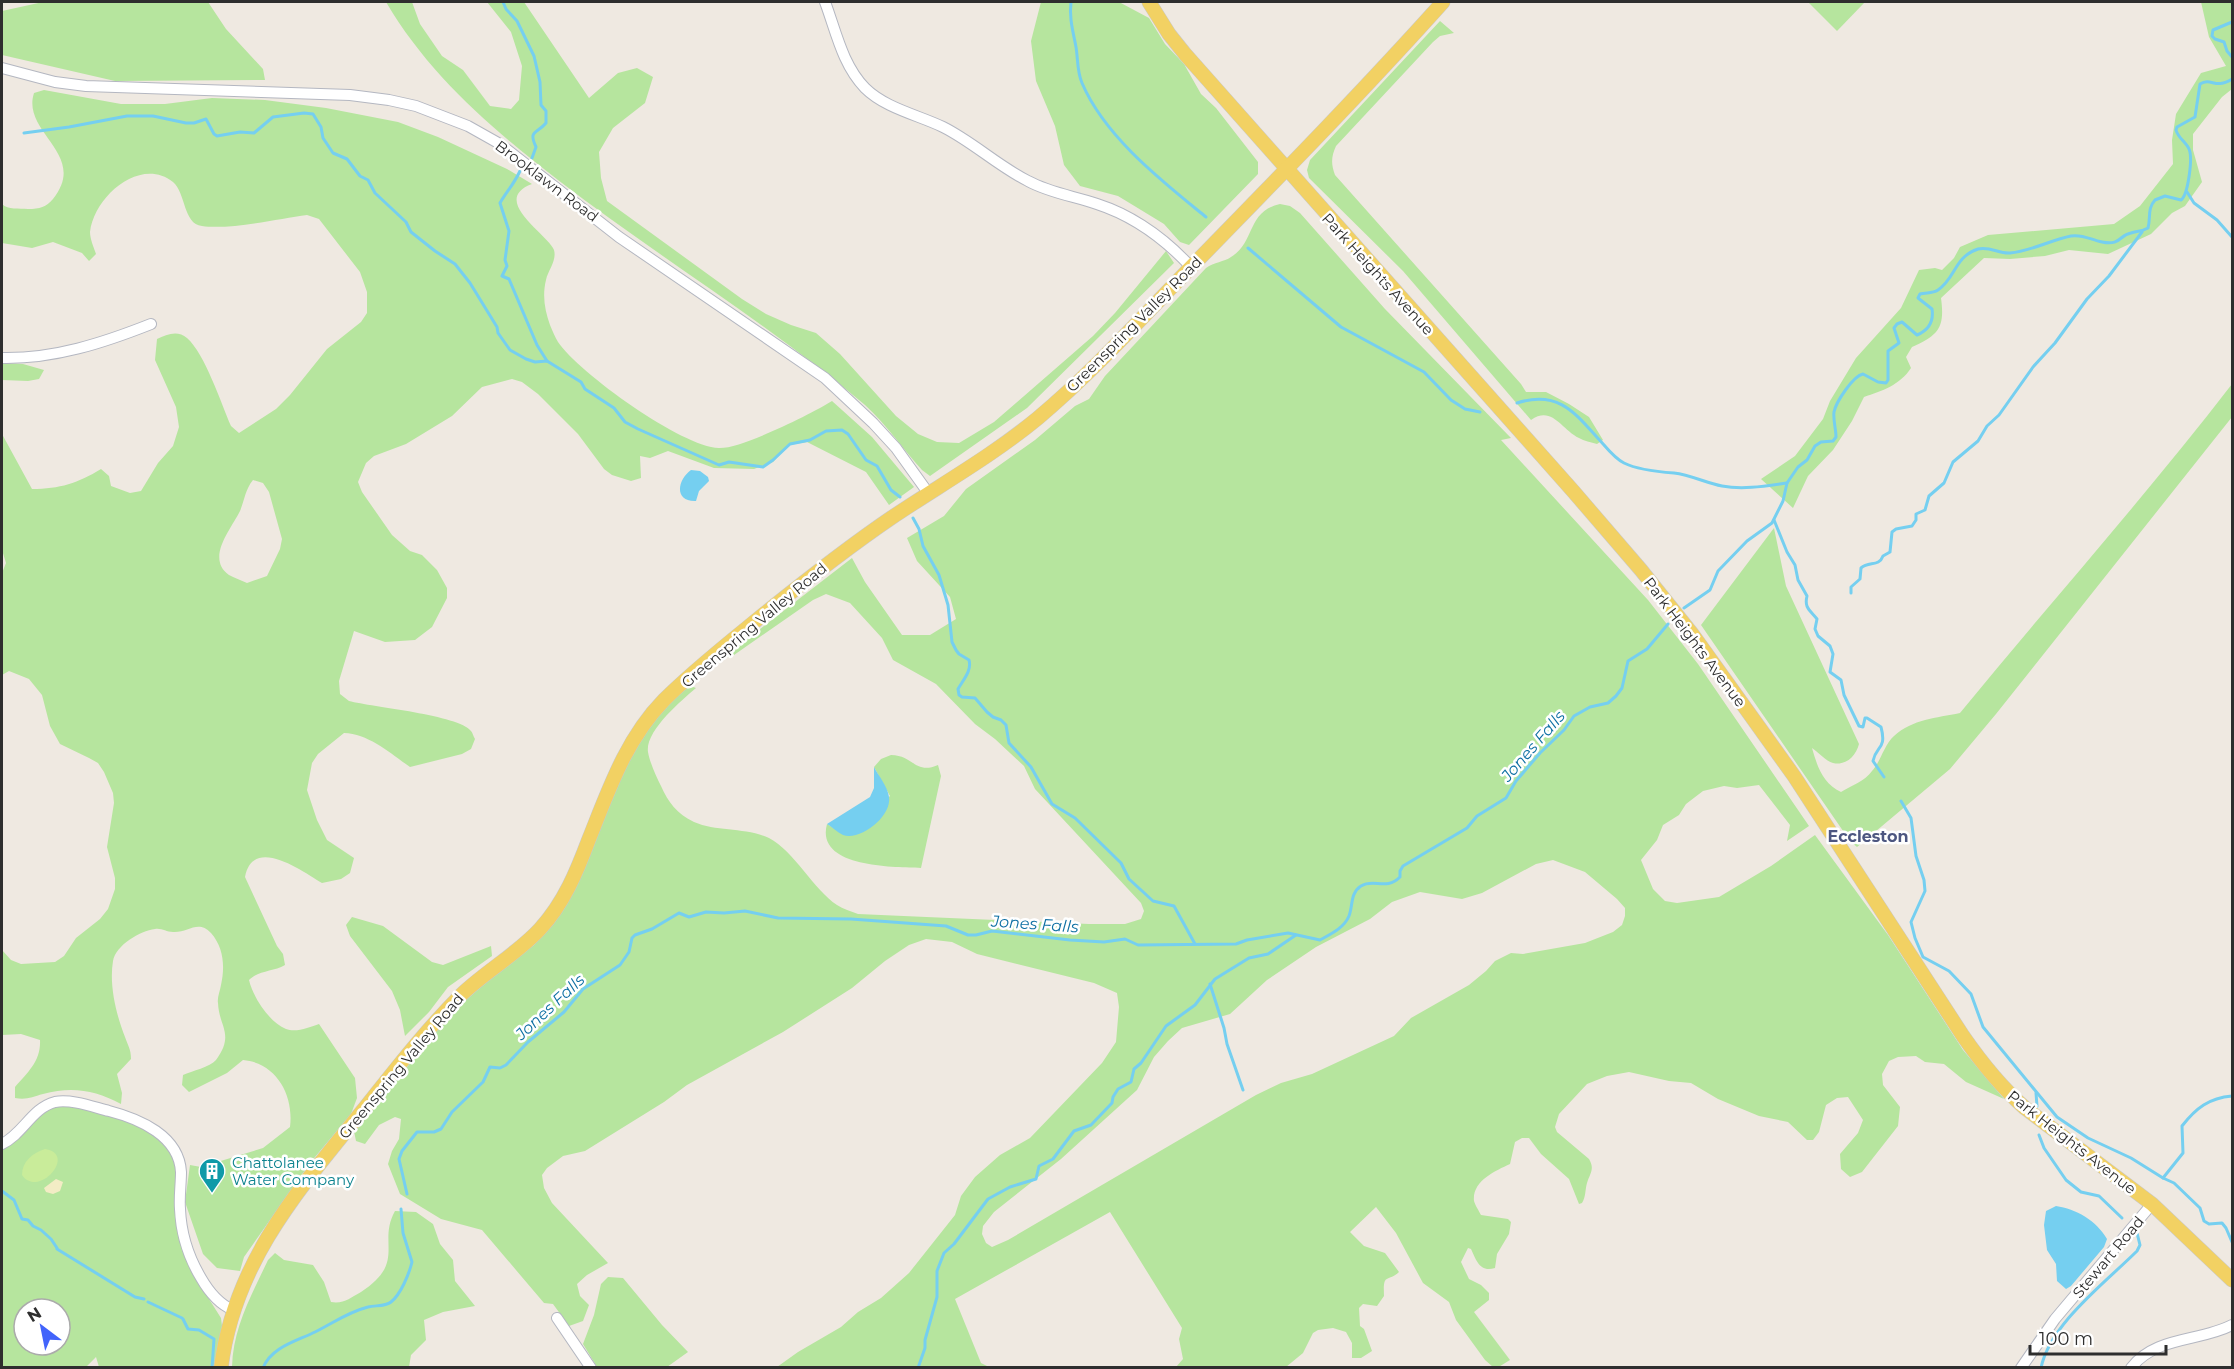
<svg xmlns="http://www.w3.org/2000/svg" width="2234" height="1369" font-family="Montserrat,sans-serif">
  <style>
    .green { fill: #b6e59e; fill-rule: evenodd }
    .sand { fill: #f3ecc5 }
    .pitch { fill: #c9ec9a }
    .water { fill: #75cff0 }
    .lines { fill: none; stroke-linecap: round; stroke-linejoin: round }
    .stream { stroke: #75cff0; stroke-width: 3 }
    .minor-casing { stroke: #b4b7c1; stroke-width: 12 }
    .major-casing { stroke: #c9c9c9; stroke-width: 15 }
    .minor { stroke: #fff; stroke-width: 10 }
    .major { stroke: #f2d163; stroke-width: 14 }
    .labels { text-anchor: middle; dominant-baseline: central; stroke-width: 5; stroke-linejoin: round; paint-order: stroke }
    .street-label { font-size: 15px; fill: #2e2e2e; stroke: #fff }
    .culture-label { font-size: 15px; fill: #0d838f; stroke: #fff; text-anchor: start }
    .water-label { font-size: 16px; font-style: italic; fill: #0d6fa3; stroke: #fff }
    .neighbourhood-label { font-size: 16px; font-weight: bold; fill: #4d5680; stroke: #fff }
  </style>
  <rect width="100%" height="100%" fill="#efe9e1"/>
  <g class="green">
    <path d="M43,2H208L226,29L263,69L265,80L115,81L2,55V11Z"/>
    <path d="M386,2H412L420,24L442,56L463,70L490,106L511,109L519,100L522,66L511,32L487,2H524L589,98L618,73L637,68L653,77L645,103L613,128L599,152L601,178L607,201L742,299L766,314L791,325L816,333L840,354L896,416L918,434L937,442L959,443L994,422L1093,336L1115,313L1166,251L1174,263L1027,408L930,476L922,470C903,449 886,424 865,405C768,323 658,257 558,180C491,128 429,75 386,2Z"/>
    <path d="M1041,2H1119L1149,18L1165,44L1184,64L1201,94L1216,108L1258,162V174L1189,245L1180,242L1164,224L1118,196L1080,186L1064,165L1055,126L1036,81L1031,41Z"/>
    <path d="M1808,2H1865L1837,31Z"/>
    <path d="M2201,2H2232V89L2222,97L2193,134V150L2202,182L2185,206L2172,213L2151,234L2108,254L2069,250L2045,256L2010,259L1984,258L1941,298C1945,327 1939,335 1912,347L1906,357L1911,368C1900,385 1882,391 1864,397L1852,421L1833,450L1808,476L1793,508L1761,479L1795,456L1823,419L1830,401L1856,358L1901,308L1919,270L1935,268L1942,270L1954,258L1960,247L1988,235L2114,224L2140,206L2173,164L2172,140L2176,114L2201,73L2226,66L2209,37Z"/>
    <path d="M1440,21L1454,33L1440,36L1433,42L1336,146C1331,157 1331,164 1335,175L1521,384L1526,392H1546L1569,404L1589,417L1603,440L1597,444C1591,442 1584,441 1579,438C1561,429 1552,405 1531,420L1403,271L1309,178L1307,170L1310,160Z"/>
    <path d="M44,90L121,104H165L212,98L265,100L326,108L398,122L438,137L507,169L532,184C489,200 549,235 554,250C557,261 548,270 546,280C542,296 545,311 550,325C552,330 555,337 558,342C579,373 682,447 719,448C741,449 811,414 832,401L872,437L914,487L889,505L866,472L807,442L789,445L773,462L754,469L714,468L668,451L650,458L640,456L641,478L631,481L612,475L604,469L578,434L538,394L522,382L512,379L482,387L452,416L406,444L374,456L366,463L358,482L362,492L392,535L410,551L422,555L437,570L447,588V598L432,627L415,640L385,642L354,631L339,681L340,694L349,701C372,707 459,715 471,731C473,733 473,736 475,739L471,749L462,754L410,767C390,753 369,734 344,733L318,754L312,763L307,790L317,820L327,840L354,858L350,873L341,879L322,883C302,871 253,835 245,877L277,946L283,954L285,965C273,972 259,970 249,980C253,997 269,1022 286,1029C296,1033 310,1027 319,1024L355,1078L357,1098L351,1114L310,1163L244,1257L240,1271L217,1268L203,1254L185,1202L190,1165L201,1167L263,1148L290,1127C294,1096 277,1063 243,1060L227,1073L189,1092L182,1085L183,1075C192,1071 210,1067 216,1060C235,1034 219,1027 218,1003C217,998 220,991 221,985C225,967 224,948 211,933C198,919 188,933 173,932C166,932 162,928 155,929C140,931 116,945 113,961C109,985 116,1014 125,1037C128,1046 131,1049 131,1059L117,1074L122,1093L121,1104C95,1090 72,1086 43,1094C32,1097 27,1100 15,1098V1087C28,1072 41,1061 40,1040L21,1034L2,1035V950L11,960L21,964L55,962L64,956L76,938L100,919L108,909L115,889V878L107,847L114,803L113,793L104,772L98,763L89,758L60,744L50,726L42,695L29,679L9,671L2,675V573L6,563L2,550V434L32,489C60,489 78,483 101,469L109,476L111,486L130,493L141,491L158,463L173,446L179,427L176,407L155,360L157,339C167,334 178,330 187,338C205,354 221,403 231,426L239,433L276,409L290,395L327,349L361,322L367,313V292L360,272L319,219L307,215C278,219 229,230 202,226C183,224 186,193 173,182C140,156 94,197 90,232C90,239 94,248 96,254L89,261L82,253L53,242L32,248L2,243V204C8,210 19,208 28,209C40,209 46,207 53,199C89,154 21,133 34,93ZM253,480L263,483L269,492L282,539L280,549L267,576L247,583C241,580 234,578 229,575C205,558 232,528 240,511C245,499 245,490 253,480Z"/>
    <path d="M1280,204L1290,206L1300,213L1385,309L1511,438L1501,440L1648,600L1698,664L1809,826L1787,841L1790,825L1759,785L1737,788L1724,786L1703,791L1686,804L1679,815L1663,825L1657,840L1641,860L1653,889L1665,901L1677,903L1719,897L1771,866L1815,835L1888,935L1963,1050L2004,1099L1966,1082L1944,1064L1925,1062L1916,1056L1898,1057L1889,1061L1882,1074L1883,1085L1900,1107L1898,1126L1862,1172L1850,1177L1841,1169L1840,1154L1858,1133L1863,1120L1848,1097L1837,1098L1826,1105L1819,1132L1813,1140H1807L1788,1122L1759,1116L1718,1099L1691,1083L1669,1081L1629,1072L1607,1076L1587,1084L1559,1114L1555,1127L1557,1132L1589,1159C1595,1169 1590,1173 1587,1183C1585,1190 1586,1196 1582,1203L1579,1204L1569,1179L1541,1154L1529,1138H1522L1515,1142L1510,1164C1495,1171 1472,1181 1474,1201C1475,1205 1479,1211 1481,1215L1508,1219L1511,1222L1509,1234L1497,1254L1495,1268C1480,1273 1476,1260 1471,1249L1468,1248L1461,1262L1469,1279L1481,1285L1489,1293V1300L1474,1312L1510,1360L1497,1368L1493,1367L1485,1360L1456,1320L1449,1302L1423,1283L1396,1233L1376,1207L1350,1232L1364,1246L1385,1253L1399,1272C1387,1283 1383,1272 1384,1296L1377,1306L1363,1304L1359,1308L1360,1326L1364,1329L1372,1351L1361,1358H1352V1343L1346,1332L1333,1328L1318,1330L1313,1333L1303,1353L1286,1367H1176L1183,1359L1179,1339L1182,1328L1110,1212L955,1299L981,1363L989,1367H777L798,1352L841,1327L858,1312L881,1298L909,1273L955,1215L961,1196L975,1177L1000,1155L1030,1138L1102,1063L1116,1042L1119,1007L1117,993L1094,983L977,954L952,942L926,939L909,945L885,961L852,988L783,1032L687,1085L664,1102L585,1151L563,1156L547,1168L542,1175L544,1188L552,1203L608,1263L587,1275L577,1284L580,1296L589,1305L583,1321L569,1326L553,1304L544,1303L482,1230L441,1219L400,1194L388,1164L392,1151L399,1139L401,1119L395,1117L379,1125L365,1144L356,1141L354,1131L435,1033L466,1000L503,968L534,945L563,909L607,803L635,745L658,715L688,685L696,688C681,701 645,731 648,752C650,763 656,776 661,786C668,802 677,814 694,822C717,832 745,827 769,838C794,851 814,890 837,905C843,909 851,911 858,914L1089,924H1125L1141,919L1144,911L1141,903L1035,789L1024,766L995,739L975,724L936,684L893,660L882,638L850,603L826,594L813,600L734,655L720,660L852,558L865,582L902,635H930L956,619L950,597L917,561L907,538L944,516L966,489L1035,440L1075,406L1089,399L1105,376L1206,268C1214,262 1224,262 1231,257C1256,242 1246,212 1280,204ZM1553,860L1585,872L1617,899L1625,908V916L1622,925L1613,932L1585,943L1523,954L1511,953L1495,961L1486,971L1469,985L1411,1018L1394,1036L1312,1074L1281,1083L1256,1095L1008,1240L992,1247L986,1243L982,1234L983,1226L994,1212L1061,1159L1137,1090L1154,1057L1168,1041L1182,1028L1230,1014L1267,980L1316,947L1370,919L1392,902L1420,892L1462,899L1482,893L1536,864Z"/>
    <path d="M2,363L23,364L44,370L39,379L28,381L2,380Z"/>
    <path d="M2232,384V417L1996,714L1950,769L1857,847L1850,841L1701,625L1774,528L1786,586L1859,744C1856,755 1847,766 1833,763C1826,761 1818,752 1812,748C1817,766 1823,784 1841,792C1851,786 1865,781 1872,771C1881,761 1884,745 1894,736C1913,719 1936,718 1960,713C2050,603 2145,497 2232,384Z"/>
    <path d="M891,755C913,755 915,775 938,765L941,776L921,868C894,867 815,868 827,824L845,835L890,796L874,767L881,759Z"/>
    <path d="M352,917L383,926L432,962L443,965L491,946L492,956L448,987L429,1012L405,1036L400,1010L392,991L350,936L346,925Z"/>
    <path d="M58,1104L81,1107L146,1127L171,1151L177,1172L176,1189L202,1288L221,1318L222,1326L216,1367H99L96,1357L86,1367L2,1368V1147L31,1121ZM24,1309H60V1345H24Z"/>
    <path d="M395,1211L416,1212L433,1224L440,1244L453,1260L455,1281L475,1306L443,1312L424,1320L426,1340L411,1355L409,1367H232C233,1328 251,1296 268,1260L275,1253L284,1260L313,1265L324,1282L331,1302C344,1304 350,1298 361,1292C407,1262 377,1243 395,1211Z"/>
    <path d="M608,1277L623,1278L662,1325L688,1352L667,1367H597L583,1344L594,1315L601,1284Z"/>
  </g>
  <path class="sand" d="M56,1179L63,1182L60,1191L53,1194L46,1192L44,1188Z"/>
  <path class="pitch" d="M45,1149C78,1154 38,1199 22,1175C22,1162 32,1153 45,1149Z"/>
  <g class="water">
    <path d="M691,470L700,471L708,477L709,481L699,491L696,501C674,502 677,480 691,470Z"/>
    <path d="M874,767C878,775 888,787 889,797C892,816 861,841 843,835C837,832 832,827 827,824L870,797L874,788Z"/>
    <path d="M2056,1206C2076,1209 2096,1220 2107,1239L2104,1247L2071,1286L2066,1289L2057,1281L2056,1264L2047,1250L2044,1225L2046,1211Z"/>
  </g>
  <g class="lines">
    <g class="stream">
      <path d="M503,2L506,9L517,21L534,56L540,82L541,105L546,111V123C537,134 528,130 536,147L532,158"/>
      <path d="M1071,2C1069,18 1073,31 1076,47C1078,59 1077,72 1082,83C1105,137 1162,181 1206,217"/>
      <path d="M2232,22L2213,30L2212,36L2215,39L2224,42L2227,51L2232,57"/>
      <path d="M24,133L69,127L127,116H153L186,123H194L206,119L214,134L217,136L240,132L254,133L273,117L304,113L313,114L321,127L323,138L333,153L347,159L360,176L368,180L375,193L406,222L411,232L435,251L455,264L470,283L497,327L498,333L510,350L526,359L535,362L547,361L581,382L585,389L614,408L625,422L638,429L719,465L729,462L763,467L773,460L790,444L810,440L826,431L842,430L848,434L866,460L877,466L891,490L900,497"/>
      <path d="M520,171C514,184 507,191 500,203L509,231L505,260L507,266L502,276L509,279L537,345L547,361"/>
      <path d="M2187,192L2194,203L2217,220L2232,237"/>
      <path d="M1248,248L1341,327L1424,372L1451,400L1465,409L1480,412"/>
      <path d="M1517,403C1561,389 1577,416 1604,445C1610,452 1616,459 1624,463C1636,469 1660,472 1674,473C1691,475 1706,483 1722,486C1743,490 1766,486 1787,483"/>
      <path d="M913,518L919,529L923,546L939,575L948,605L952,642L956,650L959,654L969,660C972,671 963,680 958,689L959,695L962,697L975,698L987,712L993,717L1001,720L1006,725L1009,743L1031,767L1052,804L1075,818L1121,863L1129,879L1153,901L1174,906L1195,944"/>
      <path d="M1774,520L1787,552L1795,565L1798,580L1807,596C1804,608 1810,610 1817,619L1815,629L1818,636L1830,646L1833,654L1830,672L1841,680L1844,695L1859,726L1863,727L1865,718H1867L1881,727C1887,750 1876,745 1873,761L1884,777"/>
      <path d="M1851,593V587L1860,579L1861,568C1869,561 1879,567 1883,556L1890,552L1892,532L1896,529L1912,526L1916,520V514L1925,510L1929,496L1944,483L1953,462L1978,441L1987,426L1999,415L2033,367L2055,343L2087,299L2109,276L2142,232"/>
      <path d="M1684,608L1710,590L1718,571L1747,541L1772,523L1783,501L1787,483L1798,467L1807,460L1815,446L1821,442L1833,441L1836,437C1836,429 1833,420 1834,412C1836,402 1853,376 1863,374L1878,382L1886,383L1888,380V351L1899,343L1894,328L1897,324L1902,322L1917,335C1929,330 1934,322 1932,309L1918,298L1920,294C1926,292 1932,294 1938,290C1956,278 1954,257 1978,249C1990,246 1999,254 2010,253C2031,251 2051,240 2071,236C2083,234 2091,240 2102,242C2121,246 2119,235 2131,233C2137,231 2141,232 2148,228C2151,217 2147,209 2155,200L2165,196L2181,200C2188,195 2193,158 2189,149C2186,142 2178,138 2176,130L2177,127L2195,117L2200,84C2212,77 2215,90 2232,79"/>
      <path d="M1901,801L1911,818L1916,856L1924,880L1925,891L1911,922L1915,938L1923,957L1949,971L1971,994L1983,1027L2057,1117L2088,1138L2131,1158L2163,1178L2174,1183L2200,1208L2204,1221L2209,1224L2222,1223L2226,1228L2232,1242"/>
      <path d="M1210,984L1224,1028L1227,1044L1243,1090"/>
      <path d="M2036,1093L2037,1106"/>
      <path d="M2039,1135L2044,1148L2066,1180L2081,1192L2099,1196L2122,1218"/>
      <path d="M2163,1178L2183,1153L2182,1126C2196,1108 2209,1098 2232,1096"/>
      <path d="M2,1191L14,1200L22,1219L28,1220L33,1226L41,1230L51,1239L57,1248"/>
      <path d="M407,1194L399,1159L402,1151L417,1132H434L441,1129L452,1112L483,1082L490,1067L500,1068L506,1065L528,1042L564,1012L583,989L620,965L629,952L632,938L635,935L652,929L679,913L689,917L706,912L724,913L745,911L778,918L851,919L946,926L968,935H976L992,931L1070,940L1104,942L1125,939L1138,945L1236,944L1247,940L1288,933L1320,940C1331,934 1344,928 1349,916C1353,906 1350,893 1361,886C1374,878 1386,891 1400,877V871L1403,866L1467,828L1477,816L1506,798L1516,781L1540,753L1564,730L1574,716L1590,707L1608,703L1616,696L1622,688L1628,661L1647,649L1668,624"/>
      <path d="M57,1249L135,1297L144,1299"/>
      <path d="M148,1302L182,1318"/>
      <path d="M183,1319L188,1329L199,1330L214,1339L212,1368"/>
      <path d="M263,1368C271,1347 297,1341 315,1332C333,1323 348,1312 368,1307C375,1305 385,1307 391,1302C401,1294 409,1274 412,1262L403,1233L401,1209"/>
      <path d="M918,1368L925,1348V1340L937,1297V1271L944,1253L954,1244L988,1199L1010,1187L1036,1179L1039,1166L1053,1159L1074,1131L1091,1125L1112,1103L1113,1097L1118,1089L1131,1082L1134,1069L1141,1063L1166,1026L1195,1005L1215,979L1249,958L1268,954L1296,935"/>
      <path d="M2041,1368C2050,1324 2106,1282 2137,1251L2140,1245L2137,1233"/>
    </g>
    <g class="minor-casing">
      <g id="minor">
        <path d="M825,2C836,31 842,64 865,88C885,108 918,115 943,127C973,142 998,166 1028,181C1050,193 1074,196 1097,204C1134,216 1165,239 1191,267"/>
        <path d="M2,68L55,82L86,86L350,95L389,100L416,106L468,126L500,144L619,237L825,378L873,423L896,448L929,494"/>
        <path d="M2,358C54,359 103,343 151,324"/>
        <path d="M2,1144C23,1134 32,1108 55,1102C72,1099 93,1107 109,1111C140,1119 179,1136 181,1172C181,1184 179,1197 180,1209C181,1233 189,1258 201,1278C209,1292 219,1304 233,1310"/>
        <path d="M557,1318L591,1368"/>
        <path d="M2021,1368L2055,1319L2152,1204"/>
        <path d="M2131,1368C2155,1336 2200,1342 2232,1325"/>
      </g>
    </g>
    <g class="major-casing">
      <g id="major">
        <path d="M1149,2L1169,34L1185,54L1573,491L1641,570L1693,635L1794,776L1963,1036C1981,1062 2000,1086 2025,1108L2152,1204L2232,1280"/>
        <path d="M221,1368C234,1262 299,1189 364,1109C395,1070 426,1030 461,995C486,971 517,954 540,929C564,903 577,871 589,839C609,789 626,739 664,700C695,669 730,642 764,614C805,581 847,548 891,518C940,485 992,456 1038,418C1095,370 1146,313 1198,260C1281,175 1364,90 1443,2"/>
      </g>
    </g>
    <use href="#minor" class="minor"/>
    <use href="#major" class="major"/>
  </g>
  <defs>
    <g id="building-pin" transform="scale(1.35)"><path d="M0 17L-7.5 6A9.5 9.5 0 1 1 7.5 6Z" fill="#0f9aa8" stroke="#fff"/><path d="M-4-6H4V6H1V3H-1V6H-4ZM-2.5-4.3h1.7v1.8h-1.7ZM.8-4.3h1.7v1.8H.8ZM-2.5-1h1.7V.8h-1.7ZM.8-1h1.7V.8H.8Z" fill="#fff"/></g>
  </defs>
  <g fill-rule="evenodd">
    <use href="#building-pin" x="212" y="1171"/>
  </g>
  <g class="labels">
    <g class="street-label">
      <text transform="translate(547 181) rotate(37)">Brooklawn Road</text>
      <text transform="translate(1378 274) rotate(48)">Park Heights Avenue</text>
      <text transform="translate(1134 324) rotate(-45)">Greenspring Valley Road</text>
      <text transform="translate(754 625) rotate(-40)">Greenspring Valley Road</text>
      <text transform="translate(1695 642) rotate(53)">Park Heights Avenue</text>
      <text transform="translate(401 1066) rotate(-50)">Greenspring Valley Road</text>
      <text transform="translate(2072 1142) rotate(38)">Park Heights Avenue</text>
      <text transform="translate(2108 1257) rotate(-50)">Stewart Road</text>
    </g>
    <g class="culture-label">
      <text x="232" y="1162">Chattolanee<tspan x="232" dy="17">Water Company</tspan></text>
    </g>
    <g class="water-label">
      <text transform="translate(1533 746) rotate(-49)">Jones Falls</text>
      <text transform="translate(1035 924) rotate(4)">Jones Falls</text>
      <text transform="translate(550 1007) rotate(-43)">Jones Falls</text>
    </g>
    <g class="neighbourhood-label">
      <text x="1868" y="836">Eccleston</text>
    </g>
  </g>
  <rect width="2234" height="1369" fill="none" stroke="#2e2e2e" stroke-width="6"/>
  <g transform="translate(42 1327) rotate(328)"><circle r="28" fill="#ffffff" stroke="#ababab" stroke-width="1.5"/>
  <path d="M0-4.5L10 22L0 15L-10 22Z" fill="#4264fb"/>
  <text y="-9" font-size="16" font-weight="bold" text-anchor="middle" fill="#2e2e2e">N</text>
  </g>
  <path d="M2030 1345v9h136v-9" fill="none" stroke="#2e2e2e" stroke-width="3"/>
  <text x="2039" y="1345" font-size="18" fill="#2e2e2e" stroke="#ffffff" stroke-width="4.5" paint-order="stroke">100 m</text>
</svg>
